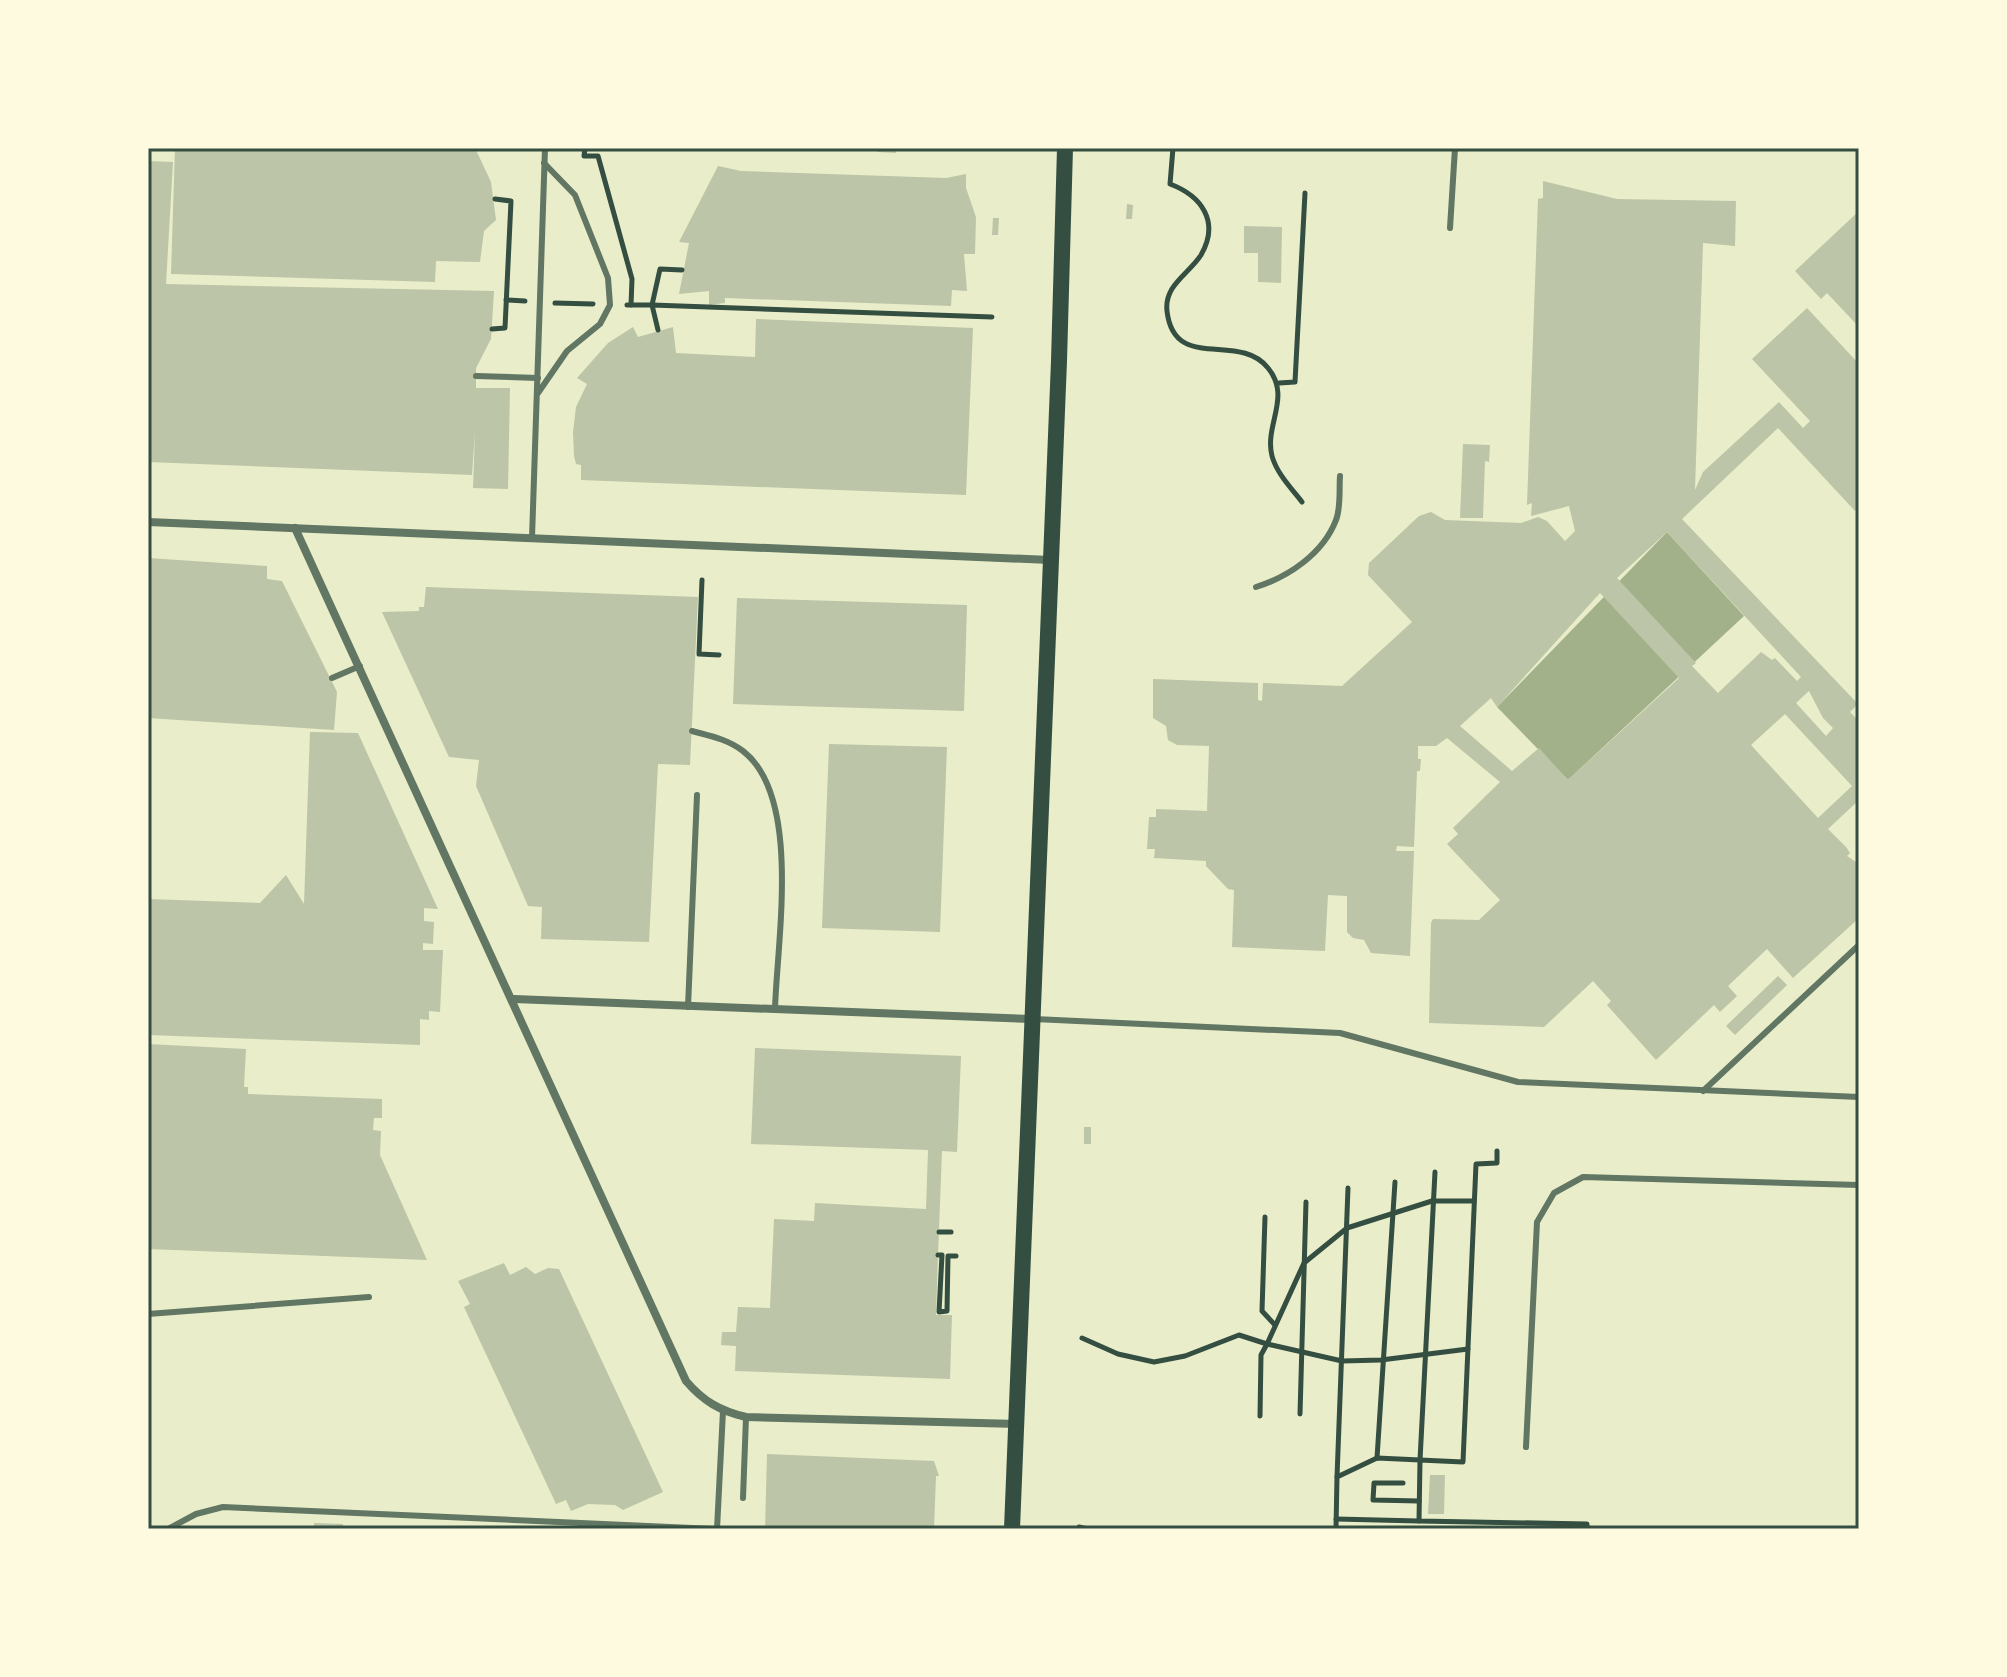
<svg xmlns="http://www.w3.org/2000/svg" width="2007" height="1677" font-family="Lato,sans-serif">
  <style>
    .water { fill: #a3b18a }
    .building { fill: #bcc5a7; fill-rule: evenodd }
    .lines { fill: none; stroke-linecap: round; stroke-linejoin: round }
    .path { stroke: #344e41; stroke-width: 5 }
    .service { stroke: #617663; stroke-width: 6 }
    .minor { stroke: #617663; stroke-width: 8 }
    .secondary { stroke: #344e41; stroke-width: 16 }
    .neatline { fill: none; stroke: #344e41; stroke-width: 3 }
  </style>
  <rect width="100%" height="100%" fill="#e9edc9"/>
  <path class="water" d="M1667,532L1744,616L1568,780L1497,707Z"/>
  <g class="building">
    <path d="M175,148L476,150L491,182L496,220L484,231L480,262L436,261L435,282L171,274Z"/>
    <path d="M878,148H896V153L877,152Z"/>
    <path d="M148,161L173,162L166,284L494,291L491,339L476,368V388H510L508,489L473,488L475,431L472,475L148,462Z"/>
    <path d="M718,166L741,171L946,178L966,174V188L976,217L975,254H964L967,291L952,290L951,306L725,298V303L709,305V291L679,294L689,243L679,242Z"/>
    <path d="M1543,181L1617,199L1736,201L1735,246L1703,243L1695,490L1703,472L1779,402L1803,428L1810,421L1752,359L1807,308L1859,364V507L1855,511L1778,428L1682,519L1858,704L1850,712L1859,721V800L1828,829L1846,847L1850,853L1847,856L1859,864V918L1793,978L1767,949L1728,986L1737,996L1720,1012L1714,1005L1656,1060L1607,1005L1611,1001L1593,981L1544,1027L1429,1023L1431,923L1433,919L1479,920L1500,900L1447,844L1458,834L1453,828L1500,782L1447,738L1436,746H1418V759H1421L1420,771H1417L1414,847L1397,846L1396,851H1414L1410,956L1371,953L1364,940L1353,938L1347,932V896L1328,895L1325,951L1232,947L1234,890L1228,889L1206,866V861L1154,858L1155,849H1147L1149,817H1156V809L1207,811L1209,746L1177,745L1168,740L1166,726L1153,718V679L1258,683V700L1262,701L1263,683L1342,686L1412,622L1368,575L1369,563L1419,516L1431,512L1445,520L1521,523L1538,517L1547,521L1565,541L1575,531L1569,506L1531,516L1532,503L1527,505L1538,199L1543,198ZM1667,532L1801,677L1797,681L1775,658L1772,660L1761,652L1718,693L1692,666L1696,663L1617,578ZM1600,593L1679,678L1568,780L1539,748L1512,771L1460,726L1491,698L1497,707ZM1809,691L1823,718L1833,728L1826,736L1796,703ZM1785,714L1852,786L1818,818L1751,745Z"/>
    <path d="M1127,204L1133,205L1132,219H1126Z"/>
    <path d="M1859,211V327L1827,293L1821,299L1795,271Z"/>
    <path d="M993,218H999L998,235H992Z"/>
    <path d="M1244,226L1282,227L1281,283L1258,282V253H1244Z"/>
    <path d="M756,319L973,328L966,495L581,480V465L576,464L574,456L573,432L576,407L587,384L577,378L608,343L633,327L638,337L673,327L676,353L755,357Z"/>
    <path d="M1463,444L1490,445L1489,462L1485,461L1483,518H1460Z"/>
    <path d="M148,558L267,566V579L282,581L337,692L334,730L148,718Z"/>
    <path d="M426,587L698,597L690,765L658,764L649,942L541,939L542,907L528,906L476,786L479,760L449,757L382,612L419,611V607H424Z"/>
    <path d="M737,598L967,605L964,711L733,704Z"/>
    <path d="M310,732L358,733L438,909L424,908V921L434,922L433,944L423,943V950H443L440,1012L429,1011V1020L420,1019V1045L148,1035V899L260,903L286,875L304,904Z"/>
    <path d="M829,744L947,747L940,932L822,928Z"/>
    <path d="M1778,976L1787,985L1735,1035L1726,1026Z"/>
    <path d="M148,1044L246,1049L244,1087H248V1094L382,1099V1118H374L373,1130L381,1131L380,1155L427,1260L148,1249Z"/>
    <path d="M755,1048L961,1056L957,1152L942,1151L938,1255L936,1315H952L950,1379L735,1371L736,1346L721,1345L722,1332H736L738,1307L770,1308L774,1219L814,1221L815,1203L926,1209L928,1150L751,1144Z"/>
    <rect x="1084" y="1127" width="7" height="17"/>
    <path d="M504,1263L510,1275L526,1267L535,1274L548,1268L559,1269L663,1492L623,1510L615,1505L588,1504L571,1511L566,1500L556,1504L464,1307L470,1304L458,1281Z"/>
    <path d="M767,1454L934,1461L939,1476H936L934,1529H765Z"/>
    <path d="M1430,1475H1445L1444,1514H1428Z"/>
    <path d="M314,1523L343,1524V1529H314Z"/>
  </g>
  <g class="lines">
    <g class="path">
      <path d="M585,148L584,156H598L632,279L631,305"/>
      <path d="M1173,148L1170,184C1202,196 1220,222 1201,255C1189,274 1164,285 1167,311C1174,373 1239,331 1268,368C1292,397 1264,425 1272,456C1277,474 1292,489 1302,502"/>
      <path d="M506,300L525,301"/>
      <path d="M555,303L593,304"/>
      <path d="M627,305H652L660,269L682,270"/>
      <path d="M492,329L505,328L511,201L495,199"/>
      <path d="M658,330L652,305L992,317"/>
      <path d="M1279,383L1295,382L1305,193"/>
      <path d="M702,580L699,654L719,655"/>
      <path d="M1497,1151V1163L1476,1164L1463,1462L1420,1460L1419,1521L1587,1524V1529"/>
      <path d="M1265,1217L1262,1311L1275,1325"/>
      <path d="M939,1232H951"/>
      <path d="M938,1255H942L939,1312L947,1311L948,1256H956"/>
      <path d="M1082,1338L1118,1354L1154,1362L1185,1356L1239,1335L1267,1344L1261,1355L1260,1416"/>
      <path d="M1468,1349L1381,1360L1342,1361L1267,1344L1304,1263L1347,1228L1432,1201H1474"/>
      <path d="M1300,1414L1306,1202"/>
      <path d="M1377,1458L1395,1182"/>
      <path d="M1337,1477L1348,1188"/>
      <path d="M1403,1483H1374L1373,1500L1419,1501"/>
      <path d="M1336,1519L1419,1521"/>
      <path d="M1079,1527L1088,1529"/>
      <path d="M1336,1529L1337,1477L1377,1458L1420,1460L1435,1172"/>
    </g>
    <g class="service">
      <path d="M1450,228L1455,148"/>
      <path d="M476,376L538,378"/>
      <path d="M538,393L567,351L600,324L610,305L608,278L575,195L544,163"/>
      <path d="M532,538L545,148"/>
      <path d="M1256,587C1288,577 1323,554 1336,520C1341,508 1339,489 1340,476"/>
      <path d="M332,678L360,666"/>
      <path d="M692,731C710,736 727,739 743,751C802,797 777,940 775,1009"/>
      <path d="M688,1007L697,795"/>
      <path d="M1034,1019L1340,1033L1518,1082L1859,1097"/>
      <path d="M1703,1091L1859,945"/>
      <path d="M148,1314L369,1297"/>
      <path d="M1526,1447L1537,1222L1554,1193L1583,1177L1859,1185"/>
      <path d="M743,1498L746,1417"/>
      <path d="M168,1529L196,1514L223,1507L715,1529"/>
      <path d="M717,1529L723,1411"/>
    </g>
    <g class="minor">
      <path d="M148,522L1050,560"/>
      <path d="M295,528L686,1381C703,1401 720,1411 746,1417L1018,1424"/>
      <path d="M514,999L1032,1019"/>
    </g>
    <path class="secondary" d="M1012,1529L1059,361L1065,148"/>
  </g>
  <rect width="2007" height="1677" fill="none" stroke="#fefae0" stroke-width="300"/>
  <rect x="150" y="150" width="1707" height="1377" class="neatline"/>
</svg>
